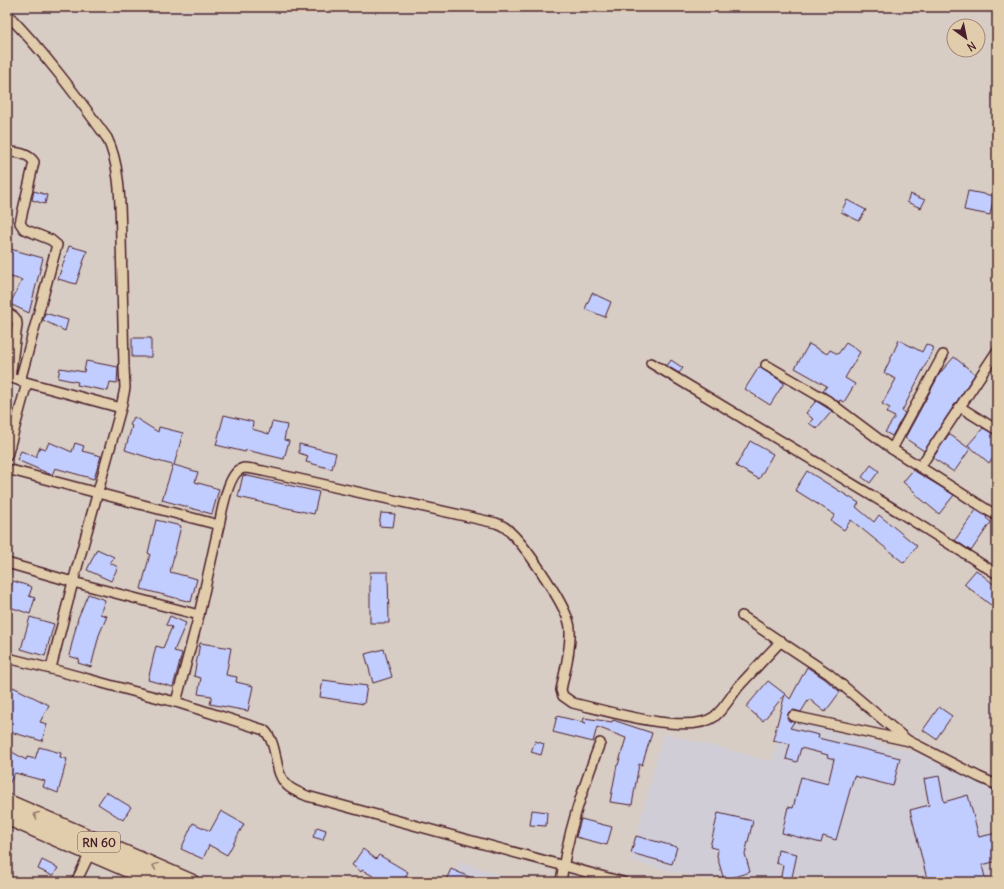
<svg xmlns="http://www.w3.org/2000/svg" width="1004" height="889" font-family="Delius,sans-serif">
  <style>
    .built { fill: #d1cdd6 }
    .building { fill: #c2cdff; stroke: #4a1f2b }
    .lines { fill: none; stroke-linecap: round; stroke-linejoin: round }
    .minor-casing { stroke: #4a1f2b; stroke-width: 12 }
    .primary-casing { stroke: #4a1f2b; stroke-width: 18 }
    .minor { stroke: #e1cdac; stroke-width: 9 }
    .primary { stroke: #e1cdac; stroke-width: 15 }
    .oneway { stroke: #96766c }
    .labels { text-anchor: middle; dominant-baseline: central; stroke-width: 3; stroke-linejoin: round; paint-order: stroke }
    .shield { fill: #e1cdac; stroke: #775352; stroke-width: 1 }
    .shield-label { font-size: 12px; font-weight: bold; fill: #4a1f2b }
  </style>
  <rect width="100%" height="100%" fill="#d8cdc5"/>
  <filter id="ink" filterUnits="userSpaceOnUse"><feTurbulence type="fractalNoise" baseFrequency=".025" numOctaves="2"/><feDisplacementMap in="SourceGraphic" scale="8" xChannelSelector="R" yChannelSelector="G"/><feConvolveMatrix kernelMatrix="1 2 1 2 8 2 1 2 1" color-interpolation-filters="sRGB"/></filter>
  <g filter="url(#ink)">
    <g class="built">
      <path d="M785,719L917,753L997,790V882H717L630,861L663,733L771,761Z"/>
      <path d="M460,861L517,882H451Z"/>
    </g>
    <g class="building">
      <path d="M34,191L47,195L45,204L32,200Z"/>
      <path d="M968,191L994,196L990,215L964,210Z"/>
      <path d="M910,194L925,200L921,208L907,202Z"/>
      <path d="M847,200L866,210L859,221L841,212Z"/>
      <path d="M69,246L87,251L76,284L58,279Z"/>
      <path d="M10,249L43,258L29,313L10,304L22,280L7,276V261Z"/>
      <path d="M592,293L611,302L605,317L585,309Z"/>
      <path d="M45,313L68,320L65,331L43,320Z"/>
      <rect x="132" y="338" width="19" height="19"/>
      <path d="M899,340L922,352L926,344L934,348L902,411L905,413L892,436L885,432L895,417L887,413L890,408L882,404L896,379L884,373Z"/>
      <path d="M846,343L860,352L845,378L855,384L844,402L840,400L839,402L823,391L827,386L795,368L809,344L827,354L830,350L838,354Z"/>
      <path d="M954,357L975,374L924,451L905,438L940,373Z"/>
      <path d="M671,360L683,368L679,373L667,366Z"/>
      <path d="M86,361L118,367L117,383L110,382L108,391L77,385L78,382L58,378L60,368L84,372Z"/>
      <path d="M759,367L784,383L770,405L745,389Z"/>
      <path d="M816,401L832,411L817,429L809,423L813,419L806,413Z"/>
      <path d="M224,415L253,422L252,429L269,434L272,422L287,425L284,440L289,441L284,459L246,450L245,452L216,445Z"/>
      <path d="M134,417L158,432L159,427L183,433L174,465L198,472L195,482L219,489L212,514L162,500L173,465L150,459V458L125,450L132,426L130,425Z"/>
      <path d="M983,428L997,436V454L989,463L968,445Z"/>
      <path d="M949,434L970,449L954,472L933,458Z"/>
      <path d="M750,441L773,454L759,479L736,466Z"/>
      <path d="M49,442L72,452L75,443L84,446L82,451L101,456L94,479L55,468L52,475L17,460L21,451L36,457L40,447L46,449Z"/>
      <path d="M299,444L336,453L332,469L306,462L308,456L299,453Z"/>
      <path d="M871,465L879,471L870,483L862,477Z"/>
      <path d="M913,470L954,495L939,514L915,494L916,493L903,482Z"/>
      <path d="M807,471L859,503L856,507L874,522L879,515L917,546L904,563L851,520L844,530L831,521L835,515L795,490Z"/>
      <path d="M243,475L319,492L314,514L238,497Z"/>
      <path d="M976,510L987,517L986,518L991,522L971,551L955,540Z"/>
      <path d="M381,513L395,514L393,527L379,526Z"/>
      <path d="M156,520L181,526L170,572L197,579L191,602L141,589L150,554L148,553Z"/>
      <path d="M97,549L114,557L110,563L118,567L111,581L87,570Z"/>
      <path d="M976,570L997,587V610L964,584Z"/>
      <path d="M370,572H388L389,623H370Z"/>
      <path d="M13,581L32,587L29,596L35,598L30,614L7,606V600Z"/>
      <path d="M88,594L105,600L100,614L107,616L99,635L91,667L78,663L79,659L69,656L78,618Z"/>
      <path d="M170,616L186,623L174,651L182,653L173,687L148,680L156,646L163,648L172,627L166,625Z"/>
      <path d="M30,617L54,624L45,656L21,649Z"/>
      <path d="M200,643L231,648L226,675L237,677L236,682L253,686L248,711L210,704L212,696L198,694L201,678L194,676Z"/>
      <path d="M384,649L392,677L373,683L365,654Z"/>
      <path d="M807,667L825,679L840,692L825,712L809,699L801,712L794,710L789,712L787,718L789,721L794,722L790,728L819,735L818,738L900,758L893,786L854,776L836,840L823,836L821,843L782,833L788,807L793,808L801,777L828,784L834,759L827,757L828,755L801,748L797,762L786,759L790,744L773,740L785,694L790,699Z"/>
      <path d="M323,680L367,686L364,704L320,697Z"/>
      <path d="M768,681L785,694L763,721L746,707Z"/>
      <path d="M13,687L49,705L40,722L47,724L42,741L7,731V699Z"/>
      <path d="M939,707L952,716L936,739L923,730Z"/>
      <path d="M557,716L586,723L583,722L584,718L612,722L613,720L652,733L642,765L639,764L632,805L610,802L617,765H618L626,738L597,727L593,742L553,732Z"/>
      <path d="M535,741L544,744L541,755L531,752Z"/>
      <path d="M39,747L61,753L60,757L67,759L58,793L43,787L45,781L15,773L7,787V749L26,760L27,757L35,759Z"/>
      <path d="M939,776L944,802L968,795L979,837L997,833V861L982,865L986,882H932L931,878L927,879L910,810L929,805L924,779Z"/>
      <path d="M106,792L131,807L123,820L98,804Z"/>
      <path d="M532,810L547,812L546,826L530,825Z"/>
      <path d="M221,811L244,824L227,855L209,845L203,859L181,849L193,823L210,831Z"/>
      <path d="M718,813L753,821L745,854L750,872L724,880L717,856L718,849L710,847Z"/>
      <path d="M581,819L612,827L607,845L576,837Z"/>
      <path d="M317,827L326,830L323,840L313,837Z"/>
      <path d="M636,836L677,847L672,864L631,853Z"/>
      <path d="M363,849L376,859L379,855L408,872L402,882H384L362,870L361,872L352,865Z"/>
      <path d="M778,850L797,854L791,882H780L783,865L776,863Z"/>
      <path d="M42,860L58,868L53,876L38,869Z"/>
      <path d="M451,869L481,882H445Z"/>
    </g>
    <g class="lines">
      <g class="minor-casing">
        <g id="minor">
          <path d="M7,14C44,52 76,95 107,138C121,166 120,207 121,238C122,281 123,324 124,367L125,388L121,408L73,582L51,668"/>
          <path d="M7,153C16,151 29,154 34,162L20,223L24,229L51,240L57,245L20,381"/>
          <path d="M7,313C14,316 17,318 17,325L10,378"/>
          <path d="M651,363L899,512L997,574"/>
          <path d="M766,365L828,401L892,449L997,516"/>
          <path d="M7,377L121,408"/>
          <path d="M960,407L997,430"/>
          <path d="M892,449L943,355"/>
          <path d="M7,456L27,383"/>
          <path d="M920,467L997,351"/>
          <path d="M7,469L219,525L199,615L73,582L7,563"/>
          <path d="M219,525C222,512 228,470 244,468C250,468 257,470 263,471L496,523C502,525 507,528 511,533C526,547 570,610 570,629C571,649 565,670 561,690L563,696L573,703C604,710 687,736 714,717C724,709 731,696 739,686C753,671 767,656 781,641"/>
          <path d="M742,616L829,674L907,740"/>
          <path d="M7,658C64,671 119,689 176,702L199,615"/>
          <path d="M176,702L264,730C280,745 272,773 288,786C293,791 301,793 307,796L623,882"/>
          <path d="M793,716L909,741L979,777L997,785"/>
          <path d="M76,882L90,853"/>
          <path d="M561,882C567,834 583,788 600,743"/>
        </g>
      </g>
      <g class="primary-casing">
        <g id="primary">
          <path d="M7,802L191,882"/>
          <path d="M7,817L157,882"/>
        </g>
      </g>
      <use href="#minor" class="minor"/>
      <use href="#primary" class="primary"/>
    </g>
    <defs><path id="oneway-chevron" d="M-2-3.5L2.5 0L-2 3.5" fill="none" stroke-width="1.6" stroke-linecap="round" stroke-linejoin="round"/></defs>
    <g class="oneway">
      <use href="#oneway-chevron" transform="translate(36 815) rotate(-157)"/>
      <use href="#oneway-chevron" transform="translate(155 866) rotate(-157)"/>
    </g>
  </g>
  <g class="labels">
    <rect class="shield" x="78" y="832" width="42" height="20" rx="3"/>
    <g class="shield-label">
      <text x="99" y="842">RN 60</text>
    </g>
  </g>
  <rect width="1004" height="889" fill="none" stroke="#e1cdac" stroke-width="24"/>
  <rect x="12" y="12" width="980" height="865" fill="none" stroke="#4a1f2b" stroke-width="1.5" filter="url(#ink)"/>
  <g transform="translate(966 38) rotate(147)"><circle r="19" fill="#e1cdac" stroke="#a58778"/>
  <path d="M0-3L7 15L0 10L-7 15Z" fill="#4a1f2b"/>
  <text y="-6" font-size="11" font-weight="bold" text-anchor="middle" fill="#4a1f2b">N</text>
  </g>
</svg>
